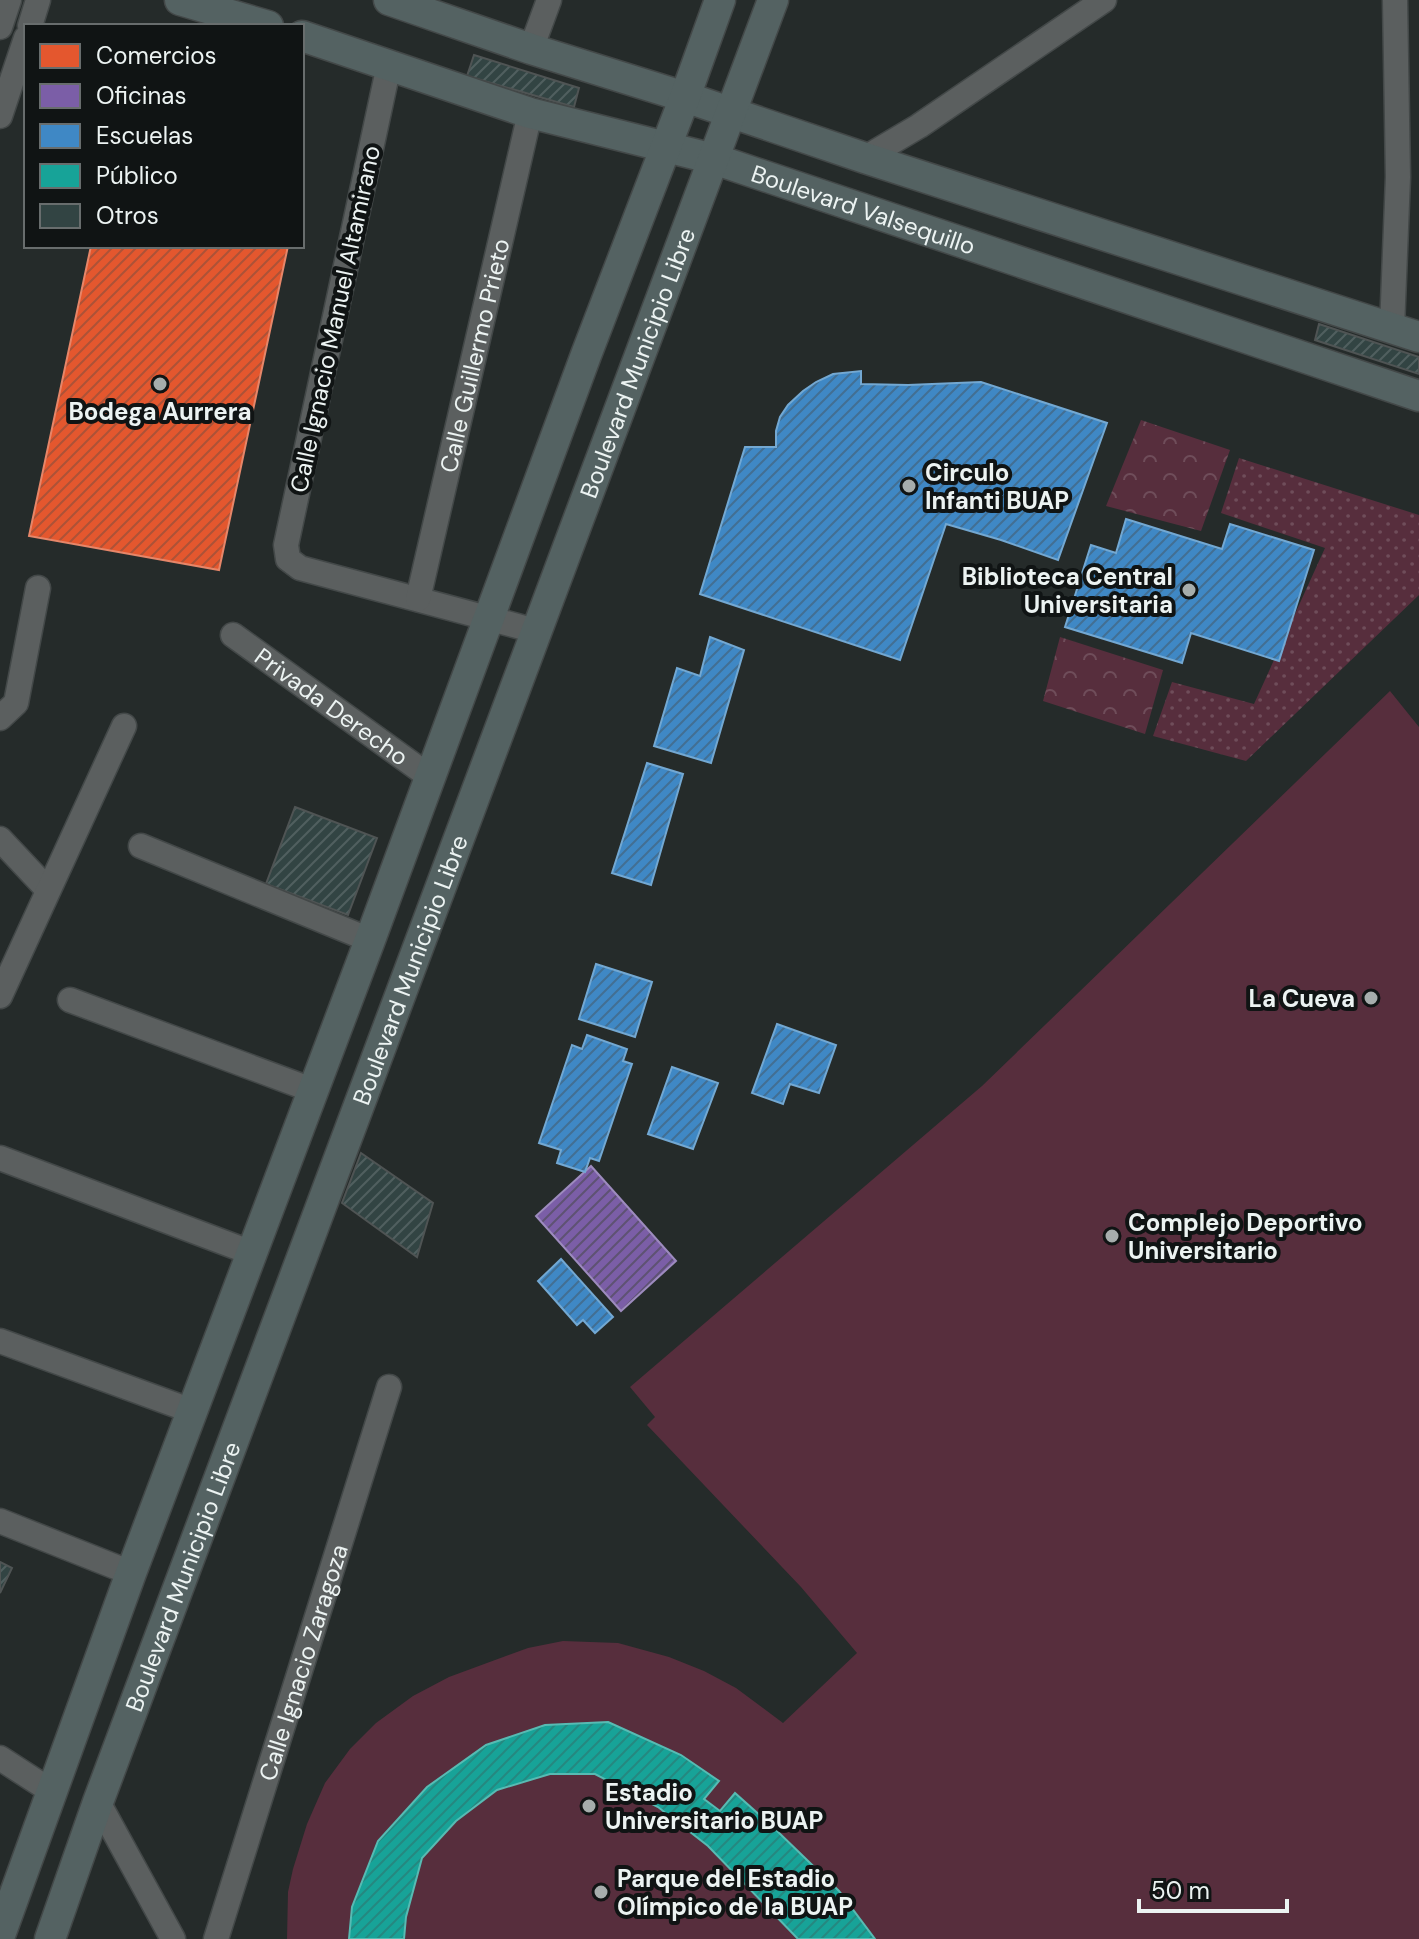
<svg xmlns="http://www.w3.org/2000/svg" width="1419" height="1939" font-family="'DM Sans',sans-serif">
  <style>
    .grass { fill: url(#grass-dots) }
    .park { fill: url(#park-crowns) }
    .pitch { fill: #572e3d }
    .shops { fill: url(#shops-hatch); stroke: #e68669; stroke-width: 2 }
    .offices { fill: url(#offices-hatch); stroke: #9d8bbe; stroke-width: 2 }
    .schools { fill: url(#schools-hatch); stroke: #73a8d2; stroke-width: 2 }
    .public { fill: url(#public-hatch); stroke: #57bbb3; stroke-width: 2 }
    .building { fill: url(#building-hatch); stroke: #4f5454; stroke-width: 2 }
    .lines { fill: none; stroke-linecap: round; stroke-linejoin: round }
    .minor-casing { stroke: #434848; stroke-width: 27 }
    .major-casing { stroke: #434848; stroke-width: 33 }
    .minor { stroke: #5b5f5f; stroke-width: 24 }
    .major { stroke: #546262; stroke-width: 30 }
    .poi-dot { fill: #a6adac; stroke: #101414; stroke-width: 3 }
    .labels { text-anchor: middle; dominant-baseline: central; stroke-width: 8; stroke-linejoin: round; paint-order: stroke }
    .street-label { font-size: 24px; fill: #ecf3f2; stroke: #101414 }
    .poi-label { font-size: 24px; font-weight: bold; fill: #ecf3f2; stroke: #101414; text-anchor: start }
  </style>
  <defs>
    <pattern id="grass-dots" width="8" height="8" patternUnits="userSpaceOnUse" patternTransform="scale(2)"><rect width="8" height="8" fill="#572e3d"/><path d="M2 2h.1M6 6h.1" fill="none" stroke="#6f4d5a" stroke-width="1.8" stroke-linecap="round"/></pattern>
    <pattern id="park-crowns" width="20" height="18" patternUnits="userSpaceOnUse" patternTransform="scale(2)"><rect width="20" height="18" fill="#572e3d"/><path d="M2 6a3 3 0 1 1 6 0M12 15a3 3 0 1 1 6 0" fill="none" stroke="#6f4d5a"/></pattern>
    <pattern id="shops-hatch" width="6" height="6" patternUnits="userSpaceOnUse" patternTransform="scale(2)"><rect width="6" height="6" fill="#e4572e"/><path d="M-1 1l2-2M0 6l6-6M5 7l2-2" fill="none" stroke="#ad5237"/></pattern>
    <pattern id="offices-hatch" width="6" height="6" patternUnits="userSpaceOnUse" patternTransform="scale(2)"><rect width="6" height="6" fill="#7b5ea7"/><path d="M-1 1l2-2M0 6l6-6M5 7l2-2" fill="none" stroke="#5e5273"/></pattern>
    <pattern id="schools-hatch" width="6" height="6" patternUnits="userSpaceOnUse" patternTransform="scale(2)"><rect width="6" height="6" fill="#3f88c5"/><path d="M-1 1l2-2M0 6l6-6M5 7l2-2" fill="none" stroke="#426f93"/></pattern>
    <pattern id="public-hatch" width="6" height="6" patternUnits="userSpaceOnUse" patternTransform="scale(2)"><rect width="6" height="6" fill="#17a398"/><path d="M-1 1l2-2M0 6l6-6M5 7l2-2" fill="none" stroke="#258880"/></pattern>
    <pattern id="building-hatch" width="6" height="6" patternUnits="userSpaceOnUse" patternTransform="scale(2)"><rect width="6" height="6" fill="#324443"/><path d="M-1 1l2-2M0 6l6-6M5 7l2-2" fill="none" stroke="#505f5f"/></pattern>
  </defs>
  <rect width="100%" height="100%" fill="#252b2a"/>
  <path class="grass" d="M1239,458L1419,515V595L1246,761L1153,736L1172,682L1254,704L1325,548L1221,513Z"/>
  <g class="park">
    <path d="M1141,420L1230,450L1201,531L1106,506Z"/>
    <path d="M1060,637L1163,670L1145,734L1043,701Z"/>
  </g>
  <path class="pitch" d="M1390,691L1419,727V1939H287L288,1892L293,1869L307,1824L325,1783L350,1749L376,1723L413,1696L449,1677L528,1648L563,1641L618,1643L669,1657L704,1671L736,1688L783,1723L857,1653L801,1587L647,1425L655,1417L630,1387L982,1086Z"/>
  <path class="shops" d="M91,246H288L219,570L29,536Z"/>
  <path class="offices" d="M591,1166L676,1261L621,1311L536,1216Z"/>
  <g class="schools">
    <path d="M861,371V384L908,385L981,382L1107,423L1058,560L1001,540L946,524L900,660L700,594L745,447H776V431L780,417L788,405L803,391L816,382L833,374Z"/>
    <path d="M1126,519L1222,549L1230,524L1314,550L1279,661L1191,633L1182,663L1065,627L1091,545L1116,553Z"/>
    <path d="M710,637L744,650L711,763L654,746L677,668L700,676Z"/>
    <path d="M647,763L683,774L651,885L612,873Z"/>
    <path d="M596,964L652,982L635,1037L579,1019Z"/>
    <path d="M777,1024L836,1045L819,1093L790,1084L783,1104L752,1093Z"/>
    <path d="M587,1035L627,1049L623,1061L632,1064L599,1161L590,1158L585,1172L557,1163L561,1150L539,1143L572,1045L582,1049Z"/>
    <path d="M672,1067L718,1083L693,1149L648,1134Z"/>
    <path d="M561,1259L613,1317L595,1333L583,1320L577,1325L538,1281Z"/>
  </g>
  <path class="public" d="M608,1722L681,1755L719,1781L704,1799L720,1811L735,1793L773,1827L839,1891L875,1939H798L708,1846L658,1807L595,1774H550L497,1790L456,1821L422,1858L406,1917L404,1939H349L352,1907L378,1841L427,1787L486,1745L545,1725Z"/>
  <g class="building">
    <path d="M474,55L579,88L574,107L467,76Z"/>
    <path d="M1319,324L1419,357V374L1315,340Z"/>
    <path d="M295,807L377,838L348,915L266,884Z"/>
    <path d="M361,1153L433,1203L417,1257L342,1203Z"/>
    <path d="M0,1562L12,1568L0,1593Z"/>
  </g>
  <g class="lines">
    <g class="minor-casing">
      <g id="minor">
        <path d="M30,26L38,0"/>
        <path d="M0,27L9,0"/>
        <path d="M531,49L549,0"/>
        <path d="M389,65L286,545L288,559L300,568L536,631"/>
        <path d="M0,116L26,38"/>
        <path d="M865,158L919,126L1104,0"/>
        <path d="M1392,328L1398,177L1395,0"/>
        <path id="s1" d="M418,599L530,113"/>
        <path id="s2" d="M233,635L430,777"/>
        <path d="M0,718L16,703L38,588"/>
        <path d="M0,839L48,890"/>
        <path d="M141,846L370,940"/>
        <path d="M0,996L124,726"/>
        <path d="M70,1000L312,1090"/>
        <path d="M0,1158L252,1253"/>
        <path d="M0,1341L192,1411"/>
        <path d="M0,1521L131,1573"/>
        <path d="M0,1758L51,1791"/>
        <path d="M98,1802L173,1939"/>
        <path id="s3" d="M216,1939L389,1387"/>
      </g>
    </g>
    <g class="major-casing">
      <g id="major">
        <path d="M180,0L268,26"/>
        <path d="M389,0L531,49L685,97L865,158L1419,337"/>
        <path id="s4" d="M302,36L530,113L714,159L1419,396"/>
        <path d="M0,1935L131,1573L370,940L586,355L685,97L720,0"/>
        <path id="s5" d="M50,1939L98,1802L773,0"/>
      </g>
    </g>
    <use href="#minor" class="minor"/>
    <use href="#major" class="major"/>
  </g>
  <g class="poi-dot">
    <circle cx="160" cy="384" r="8"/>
    <circle cx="909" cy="486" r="8"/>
    <circle cx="1189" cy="590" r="8"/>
    <circle cx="1371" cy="998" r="8"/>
    <circle cx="1112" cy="1236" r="8"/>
    <circle cx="589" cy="1806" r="8"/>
    <circle cx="601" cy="1892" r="8"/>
  </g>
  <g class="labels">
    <g class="street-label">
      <text stroke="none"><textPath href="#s4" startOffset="588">Boulevard Valsequillo</textPath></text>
      <text transform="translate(335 319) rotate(-78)">Calle Ignacio Manuel Altamirano</text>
      <text stroke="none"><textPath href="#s1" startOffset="250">Calle Guillermo Prieto</textPath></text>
      <text stroke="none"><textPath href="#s5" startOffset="1682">Boulevard Municipio Libre</textPath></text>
      <text stroke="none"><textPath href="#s2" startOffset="122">Privada Derecho</textPath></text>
      <text stroke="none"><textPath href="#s5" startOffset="1034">Boulevard Municipio Libre</textPath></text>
      <text stroke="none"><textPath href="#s5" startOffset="386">Boulevard Municipio Libre</textPath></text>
      <text stroke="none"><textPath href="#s3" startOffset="290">Calle Ignacio Zaragoza</textPath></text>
    </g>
    <g class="poi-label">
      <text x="160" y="411" text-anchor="middle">Bodega Aurrera</text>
      <text x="925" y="472">Circulo<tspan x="925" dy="28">Infanti BUAP</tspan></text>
      <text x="1173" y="576" text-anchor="end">Biblioteca Central<tspan x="1173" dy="28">Universitaria</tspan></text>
      <text x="1355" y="998" text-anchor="end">La Cueva</text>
      <text x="1128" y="1222">Complejo Deportivo<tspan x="1128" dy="28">Universitario</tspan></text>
      <text x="605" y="1792">Estadio<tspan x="605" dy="28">Universitario BUAP</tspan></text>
      <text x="617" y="1878">Parque del Estadio<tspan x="617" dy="28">Olímpico de la BUAP</tspan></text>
    </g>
  </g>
  <rect x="24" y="24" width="280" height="224" fill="#101414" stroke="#686d6d" stroke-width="2"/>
  <rect x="40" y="44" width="40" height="24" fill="#e4572e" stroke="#686d6d" stroke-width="2"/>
  <text x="96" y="64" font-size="24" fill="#ecf3f2">Comercios</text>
  <rect x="40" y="84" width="40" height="24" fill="#7b5ea7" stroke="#686d6d" stroke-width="2"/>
  <text x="96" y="104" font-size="24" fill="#ecf3f2">Oficinas</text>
  <rect x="40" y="124" width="40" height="24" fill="#3f88c5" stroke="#686d6d" stroke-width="2"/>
  <text x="96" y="144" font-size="24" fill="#ecf3f2">Escuelas</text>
  <rect x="40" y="164" width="40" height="24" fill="#17a398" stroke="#686d6d" stroke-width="2"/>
  <text x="96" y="184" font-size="24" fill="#ecf3f2">Público</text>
  <rect x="40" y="204" width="40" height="24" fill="#324443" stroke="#686d6d" stroke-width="2"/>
  <text x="96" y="224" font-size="24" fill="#ecf3f2">Otros</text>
  <path d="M1139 1899v12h148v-12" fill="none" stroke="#ecf3f2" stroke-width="4"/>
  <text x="1151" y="1899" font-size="24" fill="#ecf3f2" stroke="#101414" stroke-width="6" paint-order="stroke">50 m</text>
</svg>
